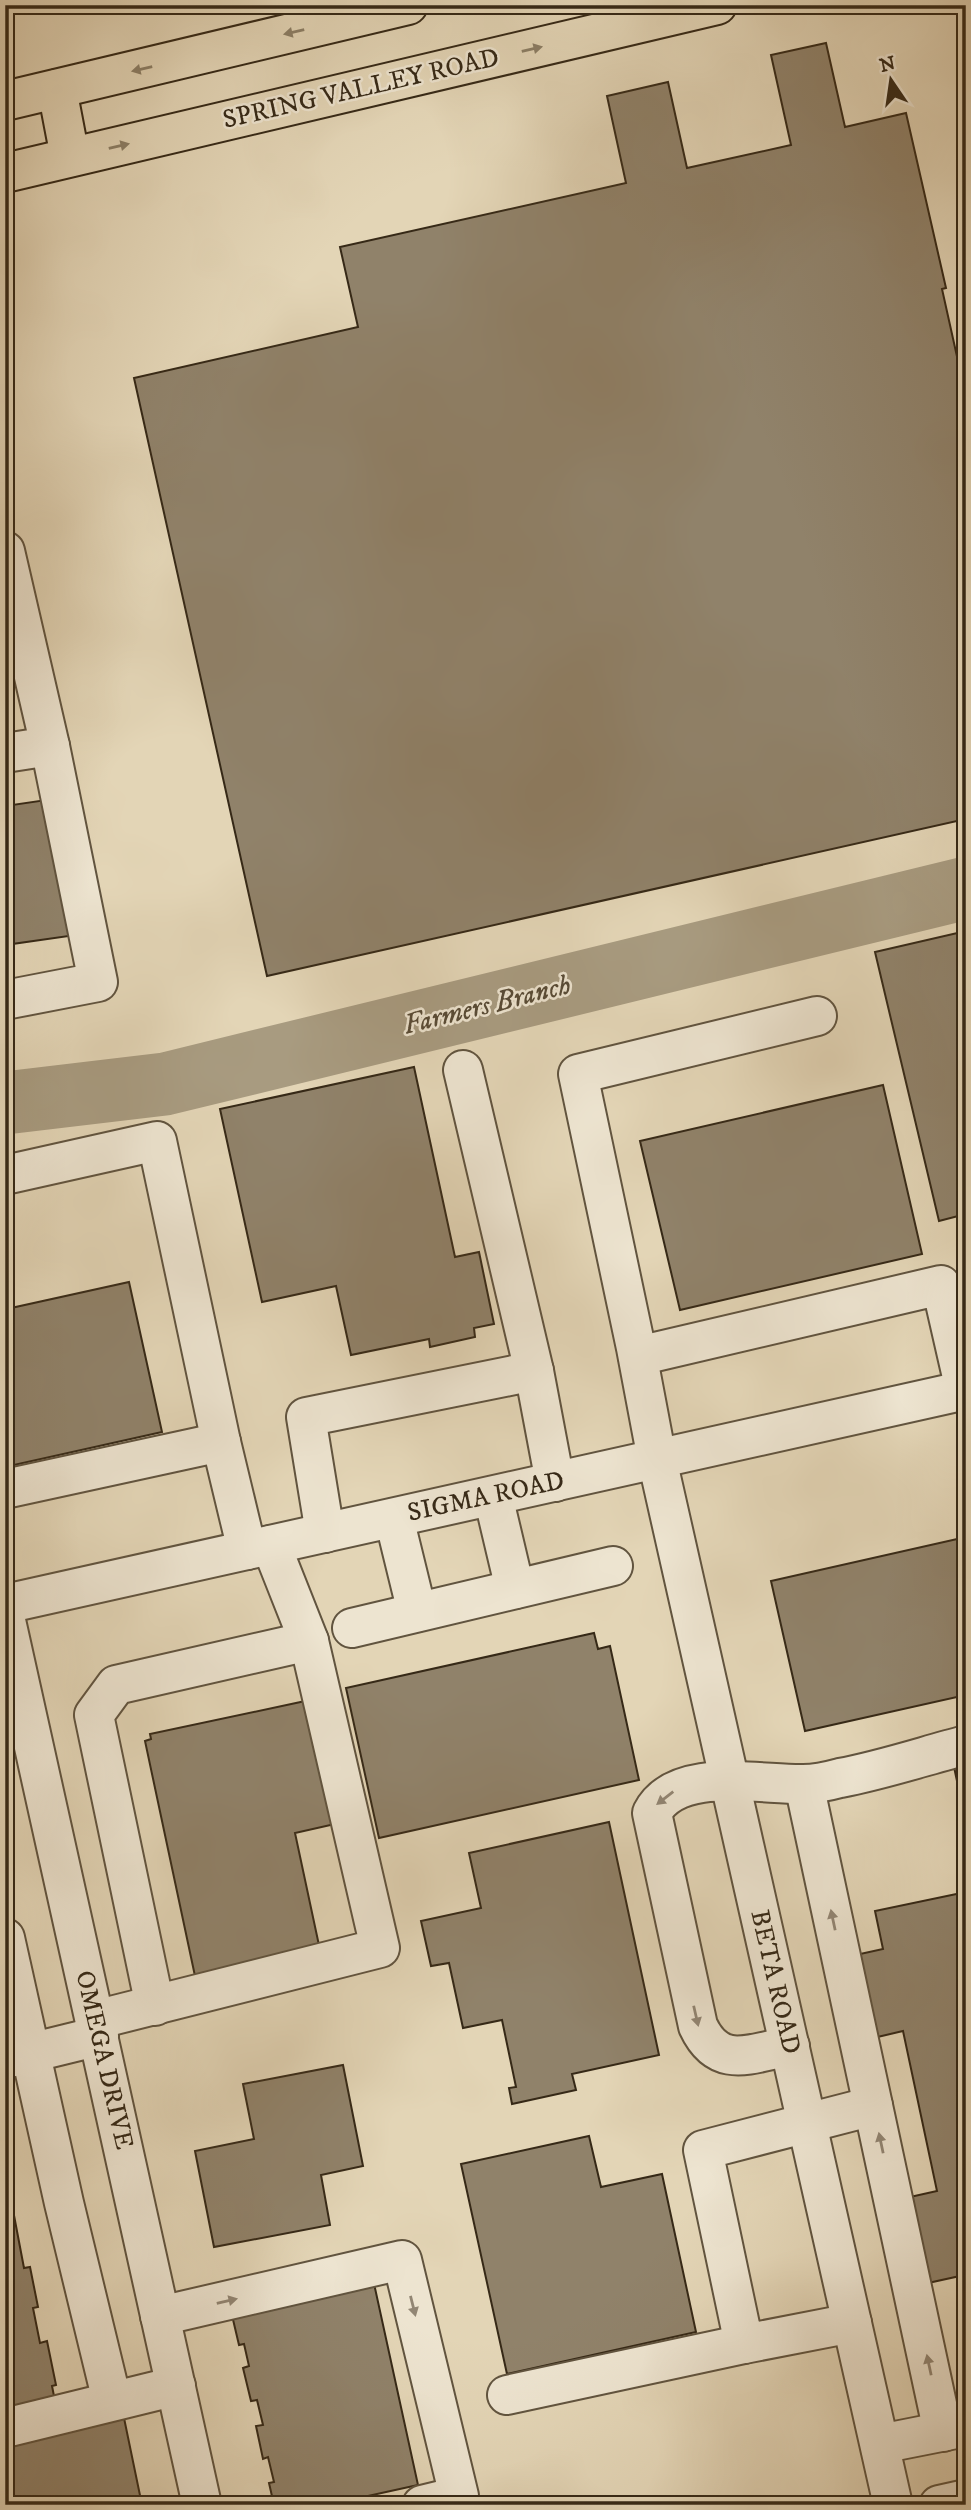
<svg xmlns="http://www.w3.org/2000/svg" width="971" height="2510" font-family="'IM FELL DW Pica',serif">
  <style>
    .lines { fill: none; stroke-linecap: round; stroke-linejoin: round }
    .river { stroke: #a89b80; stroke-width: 63 }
    .building { fill: #90826a; stroke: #362917; stroke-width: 2 }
    .minor-casing { stroke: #61543f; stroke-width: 42 }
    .major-casing { stroke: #362917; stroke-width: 42 }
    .minor { stroke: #ede4d0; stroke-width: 38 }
    .major { stroke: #e3d5b6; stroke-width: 38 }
    .oneway { fill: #8c7f66 }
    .oneway2 { fill: #928674 }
    .labels { text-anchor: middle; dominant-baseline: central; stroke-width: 5; stroke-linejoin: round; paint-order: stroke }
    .street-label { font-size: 26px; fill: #362917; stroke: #ede4d0 }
    .water-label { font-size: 28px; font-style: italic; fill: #584b36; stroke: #ede4d0 }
  </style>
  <rect width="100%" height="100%" fill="#e3d5b6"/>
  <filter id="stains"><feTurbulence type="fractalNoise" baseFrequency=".00286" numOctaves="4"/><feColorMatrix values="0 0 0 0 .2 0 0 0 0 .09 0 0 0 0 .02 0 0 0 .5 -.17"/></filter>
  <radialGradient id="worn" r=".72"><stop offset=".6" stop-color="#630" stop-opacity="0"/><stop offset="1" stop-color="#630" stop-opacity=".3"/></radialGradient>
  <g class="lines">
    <path class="river" d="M5,1103L165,1084L966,888"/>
  </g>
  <g class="building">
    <path d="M826,43L845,127L906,113L946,288L942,289L966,397V819L267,976L134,378L358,327L340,247L626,183L607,96L668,82L687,168L791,145L771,55Z"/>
    <path d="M46,800L76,935L5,945V806Z"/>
    <path d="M966,931V1214L939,1221L875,952Z"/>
    <path d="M414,1067L455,1257L479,1252L494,1324L474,1328L475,1337L430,1347L429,1339L351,1355L336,1286L262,1302L220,1109Z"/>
    <path d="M883,1085L922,1254L680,1310L640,1141Z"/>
    <path d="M129,1282L162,1432L5,1467V1300L9,1299L11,1308Z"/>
    <path d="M966,1537V1695L805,1731L771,1581Z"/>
    <path d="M594,1633L598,1649L610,1646L639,1780L379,1838L346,1688Z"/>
    <path d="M310,1700L335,1824L295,1833L320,1950L195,1976L145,1741L151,1739L150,1734Z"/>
    <path d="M966,1764V1823L954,1767Z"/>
    <path d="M609,1822L659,2055L572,2074L576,2090L512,2104L509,2088L516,2087L502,2020L463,2028L449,1963L431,1966L421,1921L481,1908L469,1853Z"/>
    <path d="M966,1892V2302L960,2276L928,2283L910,2197L937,2191L903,2031L869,2039L851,1956L883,1949L875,1911Z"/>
    <path d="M343,2065L363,2166L321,2175L330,2225L214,2247L195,2151L254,2139L243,2084Z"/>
    <path d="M589,2136L601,2187L662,2174L696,2332L507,2374L461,2164Z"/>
    <path d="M5,2168L24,2268L30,2267L38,2307L33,2308L40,2343L47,2341L56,2385L52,2386L56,2406L5,2416Z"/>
    <path d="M373,2279L418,2485L327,2505H274L269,2483L274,2482L268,2457L263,2459L256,2426L263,2425L257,2400L251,2401L243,2368L249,2366L244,2344L239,2345L231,2311Z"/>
    <path d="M124,2418L142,2505H5V2443Z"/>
  </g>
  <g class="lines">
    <g class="minor-casing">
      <g id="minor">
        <path d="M5,551L50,746L5,753"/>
        <path d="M5,1000L98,982L50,746"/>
        <path d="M817,1016L578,1074L636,1348L657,1459L893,2505"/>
        <path d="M463,1070L534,1371"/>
        <path d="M5,1175L157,1141L221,1442L247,1550"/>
        <path d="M638,1356L941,1285L965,1390"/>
        <path d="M5,1489L221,1442"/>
        <path d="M493,1496L515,1589"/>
        <path d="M394,1518L417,1612"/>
        <path d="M325,1533L306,1417L534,1371L555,1482"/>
        <path d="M5,1604L966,1390"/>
        <path d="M5,1616L202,2505"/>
        <path d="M352,1628L613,1566"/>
        <path d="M804,1784L943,2432"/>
        <path d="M5,1938L64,2203L112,2401"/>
        <path d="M155,2006L94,1715L116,1685L309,1641"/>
        <path d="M95,2020L380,1948L309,1641L271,1545"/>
        <path d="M790,2046C751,2053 719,2071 698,2026L652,1813C676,1766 761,1785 803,1784C815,1784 829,1781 840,1778C883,1770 924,1756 966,1745"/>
        <path d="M5,2059L99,2036"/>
        <path d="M160,2316L402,2260L459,2496L422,2505"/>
        <path d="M852,2323L744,2344L703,2150L873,2106"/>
        <path d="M507,2395L744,2344"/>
        <path d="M5,2428L176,2386"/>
        <path d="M880,2444L966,2427"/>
        <path d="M939,2505L966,2499"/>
      </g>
    </g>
    <g class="major-casing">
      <g id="major">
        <path d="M57,89L70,157"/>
        <path d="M5,101L408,5"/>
        <path d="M5,173L717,5"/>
      </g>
    </g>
    <use href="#minor" class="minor"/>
    <use href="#major" class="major"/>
  </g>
  <defs><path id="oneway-solid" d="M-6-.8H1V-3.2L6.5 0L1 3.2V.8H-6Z" transform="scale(1.75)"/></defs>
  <g class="oneway">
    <use href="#oneway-solid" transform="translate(294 32) rotate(167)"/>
    <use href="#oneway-solid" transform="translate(532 49) rotate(-13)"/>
    <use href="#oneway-solid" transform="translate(142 69) rotate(167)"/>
    <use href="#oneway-solid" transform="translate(119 146) rotate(-13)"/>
  </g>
  <g class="oneway2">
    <use href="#oneway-solid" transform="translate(665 1798) rotate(142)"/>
    <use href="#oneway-solid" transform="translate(833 1920) rotate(-102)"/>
    <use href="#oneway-solid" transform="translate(696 2016) rotate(77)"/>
    <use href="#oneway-solid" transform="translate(881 2143) rotate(-102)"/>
    <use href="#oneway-solid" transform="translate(227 2301) rotate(-13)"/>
    <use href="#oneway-solid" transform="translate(413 2306) rotate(76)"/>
    <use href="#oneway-solid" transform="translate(929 2365) rotate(-102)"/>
  </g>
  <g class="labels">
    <g class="street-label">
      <text transform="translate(361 89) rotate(-13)">SPRING VALLEY ROAD</text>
      <text transform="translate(486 1497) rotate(-12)">SIGMA ROAD</text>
      <text transform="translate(775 1982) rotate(77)">BETA ROAD</text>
      <text transform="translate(104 2060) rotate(77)">OMEGA DRIVE</text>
    </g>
    <g class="water-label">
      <text transform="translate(487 1005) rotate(-14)">Farmers Branch</text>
    </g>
  </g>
  <rect width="971" height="2510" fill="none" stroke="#e3d5b6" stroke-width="28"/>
  <rect x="7" y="7" width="957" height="2496" fill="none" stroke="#362917" stroke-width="3.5"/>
  <rect x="14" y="14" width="943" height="2482" fill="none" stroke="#362917" stroke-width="2"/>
  <g transform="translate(891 80) rotate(347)" stroke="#ede4d0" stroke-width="5" paint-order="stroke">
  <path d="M0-5L12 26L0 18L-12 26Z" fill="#362917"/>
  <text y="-10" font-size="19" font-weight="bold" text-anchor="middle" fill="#362917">N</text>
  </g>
  <rect width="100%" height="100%" filter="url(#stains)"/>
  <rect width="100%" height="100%" fill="url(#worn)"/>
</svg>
